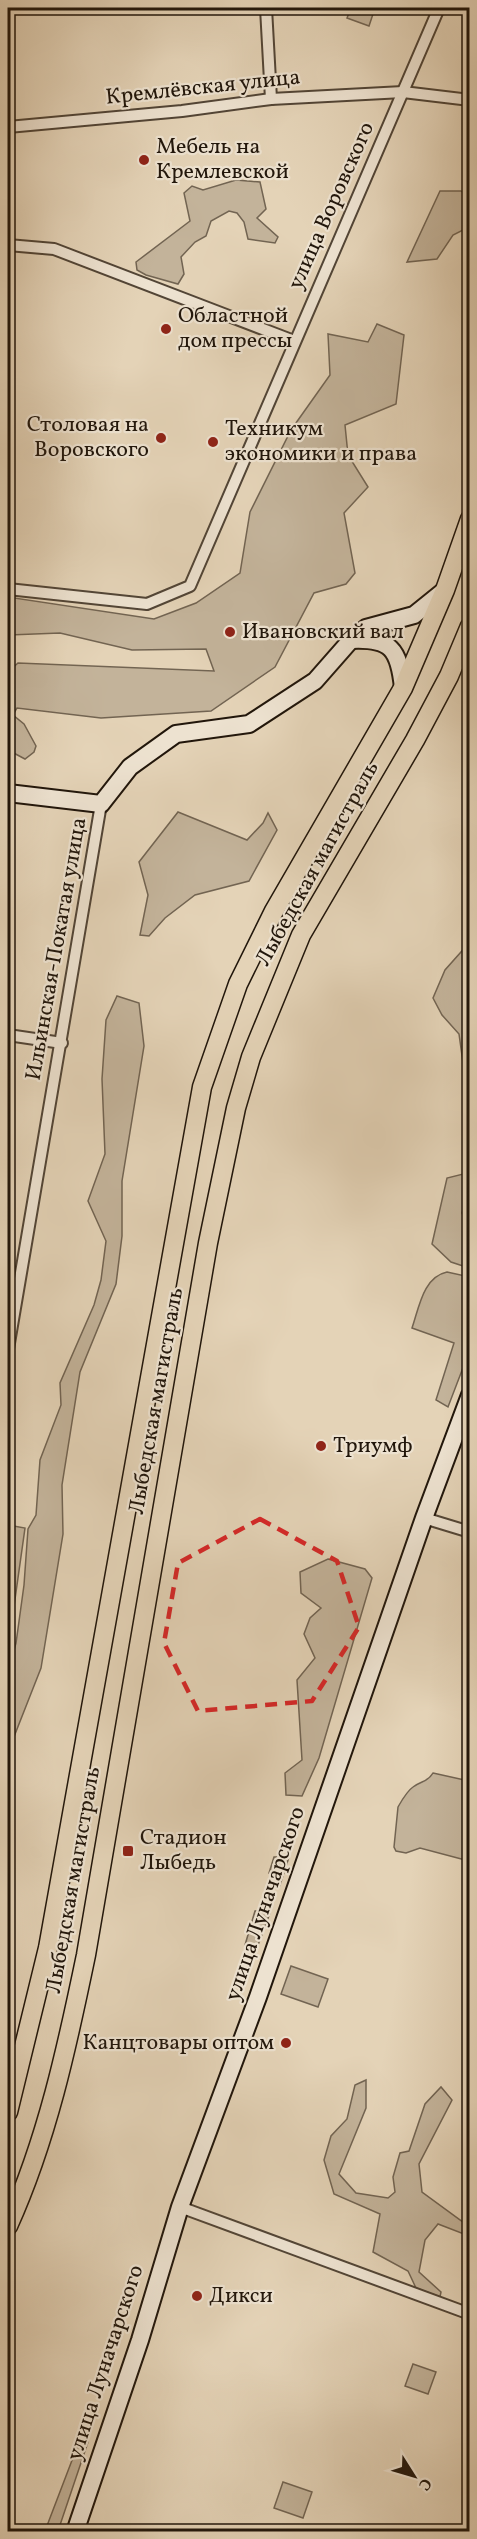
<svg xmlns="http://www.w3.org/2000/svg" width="477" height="2539" font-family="Vollkorn,serif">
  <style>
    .green { fill: #c3b39a; stroke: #726452; stroke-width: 1.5 }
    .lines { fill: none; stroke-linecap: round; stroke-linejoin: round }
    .street-casing { stroke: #524536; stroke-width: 14 }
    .secondary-casing { stroke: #21160b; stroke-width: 20 }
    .primary-casing { stroke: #21160b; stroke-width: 21 }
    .street { stroke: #ede2d0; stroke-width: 10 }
    .secondary { stroke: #ede2d0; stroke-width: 16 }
    .primary { stroke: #e4d3b7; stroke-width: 18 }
    .marked { fill: none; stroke: #d62828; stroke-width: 4.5; stroke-dasharray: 12 8; stroke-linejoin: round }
    .poi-dot { fill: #8f2418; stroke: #ede2d0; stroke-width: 2 }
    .labels { text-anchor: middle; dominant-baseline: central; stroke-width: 4.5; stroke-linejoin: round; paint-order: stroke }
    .street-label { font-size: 22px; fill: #21160b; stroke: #ede2d0 }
    .poi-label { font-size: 22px; fill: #21160b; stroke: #ede2d0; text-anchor: start }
  </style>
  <rect width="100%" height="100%" fill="#e4d3b7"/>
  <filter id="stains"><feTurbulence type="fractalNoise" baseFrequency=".00333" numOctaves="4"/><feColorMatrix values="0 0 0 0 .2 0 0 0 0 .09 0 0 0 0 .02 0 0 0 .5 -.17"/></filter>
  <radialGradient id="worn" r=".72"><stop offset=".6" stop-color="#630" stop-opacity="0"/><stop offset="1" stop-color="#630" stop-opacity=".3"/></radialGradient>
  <g class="green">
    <path d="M351,8H375L369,26L347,18Z"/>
    <path d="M236,180L260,182L266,209L257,218L278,237L275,243L248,239L244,222L237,213L229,211L211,221L206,236L195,242L181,257L184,274L178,284L146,275L137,270L136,262L190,221L184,193L192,186L203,190Z"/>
    <path d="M440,191H461L469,197V227L453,235L437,259L407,262Z"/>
    <path d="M377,324L404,335L396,404L345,425L348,455L368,487L344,513L355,573L346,584L314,593L275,667L211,711L101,718L17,708L13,715L24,724L36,746L34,752L25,759L8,750V672L18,663L214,671L206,649L132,650L60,633L9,635L8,597L154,619L196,603L240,573L250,512L291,430L330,375L328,334L368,342Z"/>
    <path d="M178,812L247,840L263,823L268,813L277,830L249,881L195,895L165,918L149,936L140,935L148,895L139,862Z"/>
    <path d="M469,943L470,1145L465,1147L467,1092L459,1034L442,1015L433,998L445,970Z"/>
    <path d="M117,996L139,1003L144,1046L122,1181V1236L116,1284L80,1372L62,1485L63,1534L41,1668L8,1752V1671L16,1643L24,1585L28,1529L36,1515L40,1460L61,1405L60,1383L94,1305L101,1280L106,1241L88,1201L105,1154L102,1079L106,1020Z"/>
    <path d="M463,1174L469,1185L462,1213L469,1230V1268L451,1262L432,1244L447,1178Z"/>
    <path d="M447,1272L470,1277L469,1352L448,1407L436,1400L454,1343L412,1328C419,1308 423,1277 447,1272Z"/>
    <path d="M8,1525L25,1528L8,1649Z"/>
    <path d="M328,1559L365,1569L372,1578L319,1758L302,1796L286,1795L285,1773L302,1760L297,1680L315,1658L304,1634L310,1618L321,1608L301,1593L300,1572Z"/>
    <path d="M433,1773L469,1781V1861L420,1848L406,1853L396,1851L394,1847L398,1807C402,1800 407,1791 413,1787C421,1781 428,1782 433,1773Z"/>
    <path d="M274,1857H289L280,1885L269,1873Z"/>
    <path d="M266,1910L270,1913L255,1953L245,1945L255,1911Z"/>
    <path d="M291,1966L328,1979L318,2007L281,1994Z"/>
    <path d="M366,2080V2108L339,2174L356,2193L388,2198L395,2192L393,2177L400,2153L409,2151L425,2104L441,2087L452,2100L419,2164L422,2192L463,2222L469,2210V2236L438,2224L425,2240L419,2272L441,2292L440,2297L416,2288L408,2271L373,2252L380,2214L334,2194L324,2160L331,2136L347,2119L355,2085Z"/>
    <path d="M413,2364L436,2372L428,2394L405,2386Z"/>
    <path d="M79,2442H88L58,2531H45Z"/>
    <path d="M283,2482L312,2492L303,2518L274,2508Z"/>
  </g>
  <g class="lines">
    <g class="street-casing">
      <g id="street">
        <path d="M266,8L271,99"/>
        <path d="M8,127L182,111L271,99L403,92L470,100"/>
        <path d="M8,245L54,249L294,341"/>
        <path d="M8,589L147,604L190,586L439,8"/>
        <path d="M8,1035L62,1043"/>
        <path d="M8,1349L101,804"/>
        <path d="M424,1518L470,1532"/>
        <path d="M180,2207L470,2314"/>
      </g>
    </g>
    <g class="secondary-casing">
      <g id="secondary">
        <path d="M351,640C391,638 399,649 403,688"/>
        <path d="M8,793L101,804L130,767L176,734L249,724L315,681L351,640L366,628L414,615L445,590"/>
        <path d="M75,2532L140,2340L180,2207L258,1997L424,1518L470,1395"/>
      </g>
    </g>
    <g class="primary-casing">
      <g id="primary">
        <path d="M8,2112L48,1948L202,1087L238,984L274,911L403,688L445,590L470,519"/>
        <path d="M8,2226C47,2140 67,2047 86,1955L208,1243L236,1108L251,1057L301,935L415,740L449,676L470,626"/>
      </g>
    </g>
    <use href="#street" class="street"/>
    <use href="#secondary" class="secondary"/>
    <use href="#primary" class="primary"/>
  </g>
  <path class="marked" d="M260,1519L337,1561L359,1627L312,1701L198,1711L164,1643L178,1563Z"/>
  <g class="poi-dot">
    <circle cx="144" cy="160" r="6"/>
    <circle cx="166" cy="329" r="6"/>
    <circle cx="161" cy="438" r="6"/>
    <circle cx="213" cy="442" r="6"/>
    <circle cx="230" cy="632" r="6"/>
    <circle cx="321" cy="1446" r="6"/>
    <rect x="122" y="1845" width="12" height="12" rx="3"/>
    <circle cx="286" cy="2043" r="6"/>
    <circle cx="197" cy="2296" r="6"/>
  </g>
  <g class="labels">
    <g class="street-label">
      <text transform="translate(203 88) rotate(-6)">Кремлёвская улица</text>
      <text transform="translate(332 206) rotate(-66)">улица Воровского</text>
      <text transform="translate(318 864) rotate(-61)">Лыбедская магистраль</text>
      <text transform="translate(57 949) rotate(-80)">Ильинская-Покатая улица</text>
      <text transform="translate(157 1401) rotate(-80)">Лыбедская магистраль</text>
      <text transform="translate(74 1880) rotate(-80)">Лыбедская магистраль</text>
      <text transform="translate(266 1904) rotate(-71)">улица Луначарского</text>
      <text transform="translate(106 2363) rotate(-72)">улица Луначарского</text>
    </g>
    <g class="poi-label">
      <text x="156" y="147">Мебель на<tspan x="156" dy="25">Кремлевской</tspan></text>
      <text x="178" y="316">Областной<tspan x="178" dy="25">дом прессы</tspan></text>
      <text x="149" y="425" text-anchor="end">Столовая на<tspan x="149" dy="25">Воровского</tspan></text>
      <text x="225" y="429">Техникум<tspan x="225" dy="25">экономики и права</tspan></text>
      <text x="242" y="632">Ивановский вал</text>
      <text x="333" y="1446">Триумф</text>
      <text x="140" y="1838">Стадион<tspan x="140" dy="25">Лыбедь</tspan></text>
      <text x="274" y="2043" text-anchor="end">Канцтовары оптом</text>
      <text x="209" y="2296">Дикси</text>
    </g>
  </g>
  <rect width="477" height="2539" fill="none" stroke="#e4d3b7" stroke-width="30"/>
  <rect x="9" y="9" width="459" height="2521" fill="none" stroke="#21160b" stroke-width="3"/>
  <rect x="15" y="15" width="447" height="2509" fill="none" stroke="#21160b" stroke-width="1.5"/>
  <g transform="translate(414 2476) rotate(127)" stroke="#ede2d0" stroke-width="4.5" paint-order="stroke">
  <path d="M0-4.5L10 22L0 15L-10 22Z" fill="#21160b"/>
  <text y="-9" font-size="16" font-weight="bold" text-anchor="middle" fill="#21160b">С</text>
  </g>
  <rect width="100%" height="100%" filter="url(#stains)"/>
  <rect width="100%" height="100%" fill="url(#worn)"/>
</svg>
